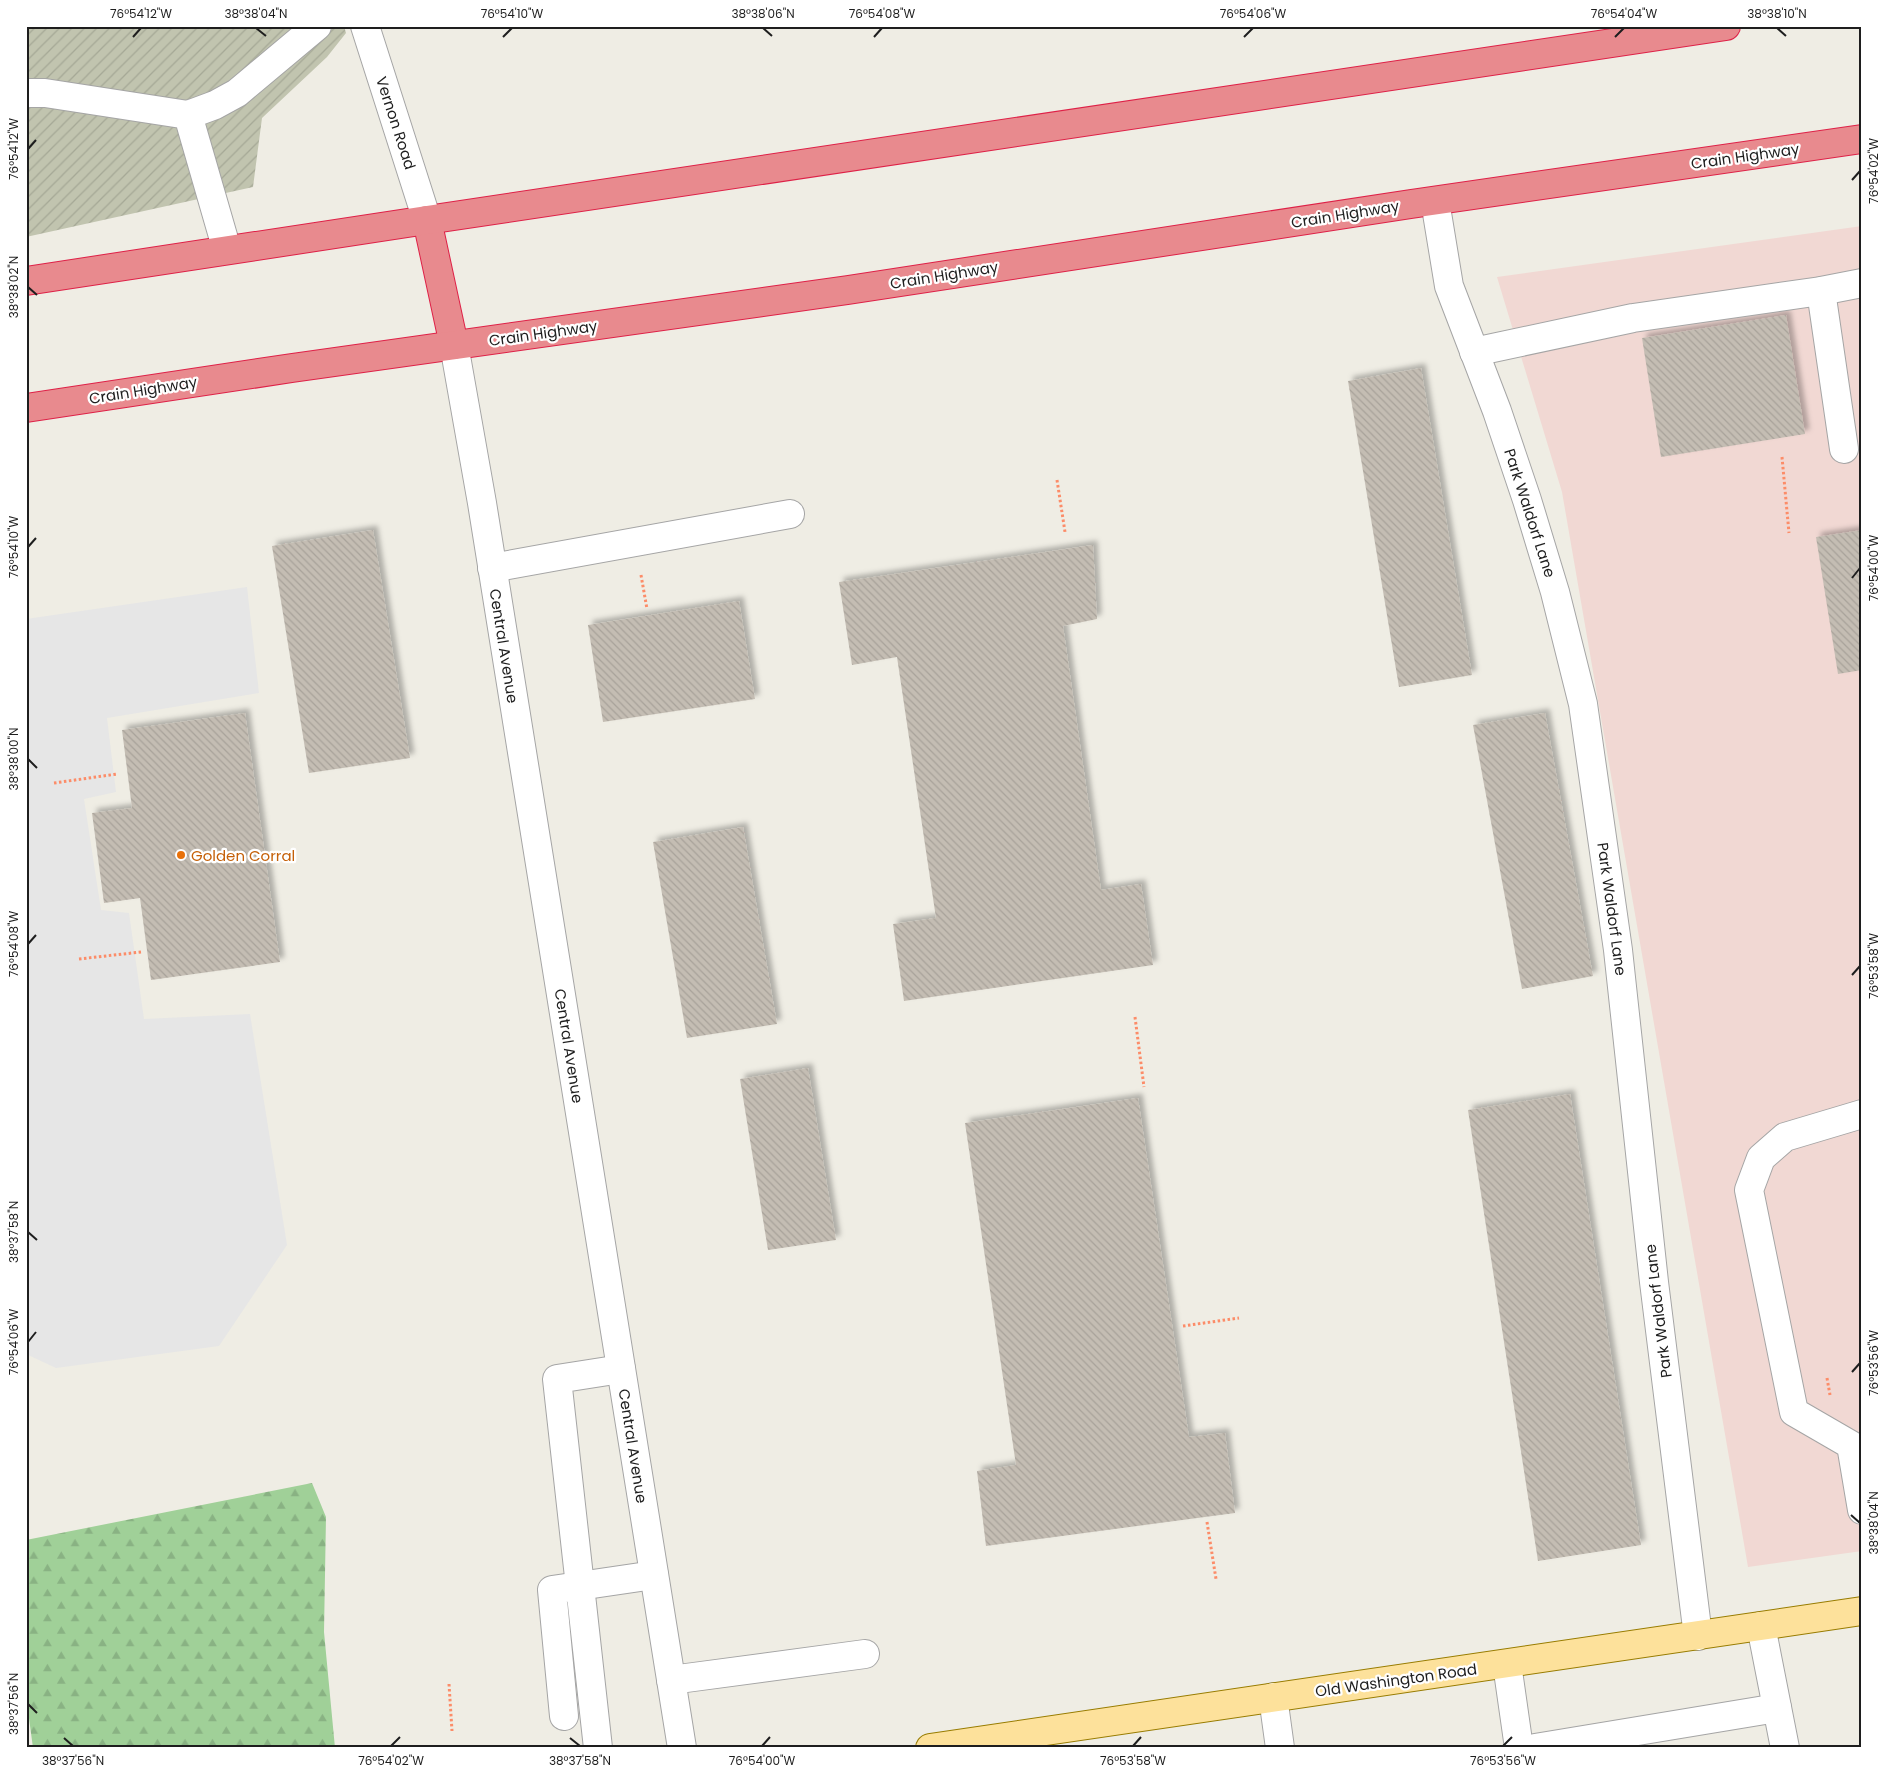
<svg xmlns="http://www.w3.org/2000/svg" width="1888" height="1774" font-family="Poppins,sans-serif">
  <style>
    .commercial { fill: #f1d8d3 }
    .construction { fill: url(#construction-furrows) }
    .forest { fill: url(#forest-firs) }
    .parking { fill: #e6e6e6 }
    .building { fill: url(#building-back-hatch); filter: url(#shadow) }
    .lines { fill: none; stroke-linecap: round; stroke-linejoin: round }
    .minor-casing { stroke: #a5a5a5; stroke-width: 30 }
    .major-casing { stroke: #987c00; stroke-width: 30 }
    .highway-casing { stroke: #de2147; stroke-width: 30 }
    .path { stroke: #fc8c68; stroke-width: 3; stroke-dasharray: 2.5 2.5; stroke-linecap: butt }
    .minor { stroke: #fff; stroke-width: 28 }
    .major { stroke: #fde19b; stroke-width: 28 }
    .highway { stroke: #e88a8e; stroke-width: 28 }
    .ticks { fill: none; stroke: #1e1e1e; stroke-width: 2 }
    .food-dot { fill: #e8710a; stroke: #fff; stroke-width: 2 }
    .labels { text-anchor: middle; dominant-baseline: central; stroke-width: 4.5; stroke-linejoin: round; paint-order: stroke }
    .street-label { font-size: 15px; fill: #1e1e1e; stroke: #fff }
    .food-label { font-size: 15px; fill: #c56008; stroke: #fff; text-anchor: start }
    .neatline { fill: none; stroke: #1e1e1e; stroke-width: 2 }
    .ticks-label { font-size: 12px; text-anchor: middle; fill: #1e1e1e }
  </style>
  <defs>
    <pattern id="construction-furrows" width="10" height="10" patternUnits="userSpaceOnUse" patternTransform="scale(1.25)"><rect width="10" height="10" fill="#c1c4af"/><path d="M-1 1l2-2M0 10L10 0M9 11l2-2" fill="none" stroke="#a5a896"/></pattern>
    <pattern id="forest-firs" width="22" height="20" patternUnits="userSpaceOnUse" patternTransform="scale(1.25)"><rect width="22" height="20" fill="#a0d098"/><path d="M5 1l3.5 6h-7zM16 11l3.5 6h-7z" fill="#89b283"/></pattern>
    <pattern id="building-back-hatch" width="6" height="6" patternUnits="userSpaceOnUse" patternTransform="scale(1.25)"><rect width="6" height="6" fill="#c4bdb3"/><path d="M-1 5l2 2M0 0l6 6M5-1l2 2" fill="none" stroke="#a8a29a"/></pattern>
    <filter id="shadow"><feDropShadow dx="4.5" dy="-4.5" stdDeviation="2.5" flood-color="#0004"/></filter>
  </defs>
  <rect width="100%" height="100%" fill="#efede4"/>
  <path class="commercial" d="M1862,226V1551L1748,1567L1562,492L1497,277Z"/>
  <path class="construction" d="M26,26H344L346,33L327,57L262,118L253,187L26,237Z"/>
  <path class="forest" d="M312,1483L326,1517L324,1632L335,1748H33L26,1696V1540Z"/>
  <path class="parking" d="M247,587L259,693L107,718L116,792L84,799L101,910L129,913L144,1019L250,1014L287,1245L219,1346L56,1368L26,1354V619Z"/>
  <g class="building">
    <path d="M1786,315L1805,434L1661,457L1642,338Z"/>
    <path d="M1421,368L1472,675L1399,687L1348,381Z"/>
    <path d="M373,530L410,758L309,773L272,546Z"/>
    <path d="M1862,530V670L1838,674L1816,537Z"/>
    <path d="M1093,545L1097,619L1063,626L1101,890L1141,884L1153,965L904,1001L893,924L936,918L897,657L852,665L839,582Z"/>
    <path d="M739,601L755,699L603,722L588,625Z"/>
    <path d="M245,713L280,962L151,980L140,898L104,903L92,813L132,808L122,730Z"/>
    <path d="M1545,713L1593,976L1522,989L1473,725Z"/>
    <path d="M743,827L777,1024L687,1038L653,842Z"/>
    <path d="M808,1068L836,1240L768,1250L740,1079Z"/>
    <path d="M1570,1094L1641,1545L1538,1561L1468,1110Z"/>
    <path d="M1138,1098L1189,1437L1225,1433L1235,1513L986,1546L977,1471L1016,1465L965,1123Z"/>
  </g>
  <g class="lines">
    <g class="minor-casing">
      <g id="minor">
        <path d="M365,26L427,220"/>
        <path d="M26,93H45L188,115L227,250"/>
        <path d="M188,115L215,105L237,93L317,26"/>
        <path d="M1435,201L1449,286L1497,411L1527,500L1555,592L1583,704L1618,950L1654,1282L1698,1636"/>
        <path d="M1821,291L1844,449"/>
        <path d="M454,345L482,503L682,1748"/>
        <path d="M1474,352L1633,318L1821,291L1862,283"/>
        <path d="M492,568L790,514"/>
        <path d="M1862,1114L1785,1137L1761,1158L1749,1190L1794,1412L1851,1445L1862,1510"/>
        <path d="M1761,1626L1785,1748"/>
        <path d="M1507,1664L1519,1748"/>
        <path d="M671,1680L865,1654"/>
        <path d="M1273,1697L1280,1748"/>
        <path d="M564,1716L552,1590L654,1575"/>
        <path d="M598,1748L557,1379L621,1369"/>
        <path d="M1535,1748L1777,1708"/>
      </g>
    </g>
    <g class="major-casing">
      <path id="major" d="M930,1748L1862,1611"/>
    </g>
    <g class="highway-casing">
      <g id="highway">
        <path d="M427,220L454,345"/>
        <path d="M26,281L427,220L1726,26"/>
        <path d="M26,408L292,368L848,290L1411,204L1862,139"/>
      </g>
    </g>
    <g class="path">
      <path d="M1782,457L1789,533"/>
      <path d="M1057,480L1065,532"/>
      <path d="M641,575L647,609"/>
      <path d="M54,783L117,774"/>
      <path d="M79,959L141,952"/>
      <path d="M1135,1017L1144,1087"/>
      <path d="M1183,1326L1239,1318"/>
      <path d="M1827,1378L1830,1395"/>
      <path d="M1207,1522L1216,1579"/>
      <path d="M449,1684L452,1731"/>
    </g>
    <use href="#minor" class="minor"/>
    <use href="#major" class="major"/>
    <use href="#highway" class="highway"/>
  </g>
  <path class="ticks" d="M256,28L266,36M763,28L772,36M1777,28L1786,36M133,37L141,28M503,37L512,28M874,37L882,28M1244,37L1253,28M1615,37L1624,28M28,149L36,140M1852,180L1860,171M28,287L37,295M28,547L36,538M1852,578L1860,568M28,759L37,768M28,944L36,935M1852,975L1860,966M28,1232L37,1240M28,1342L36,1332M1852,1372L1860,1363M1851,1515L1860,1523M28,1704L37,1713M64,1738L73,1746M570,1738L580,1746M391,1746L400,1737M762,1746L770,1737M1133,1746L1141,1737M1503,1746L1512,1737"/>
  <circle class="food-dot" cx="181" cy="855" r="5"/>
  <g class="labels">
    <g class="street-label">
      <text transform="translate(396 123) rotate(72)">Vernon Road</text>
      <text transform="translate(1745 156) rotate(-8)">Crain Highway</text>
      <text transform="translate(1345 214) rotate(-9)">Crain Highway</text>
      <text transform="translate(944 275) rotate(-9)">Crain Highway</text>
      <text transform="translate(543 333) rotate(-8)">Crain Highway</text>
      <text transform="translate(143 390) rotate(-9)">Crain Highway</text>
      <text transform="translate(1530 513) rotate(72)">Park Waldorf Lane</text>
      <text transform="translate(504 646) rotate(81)">Central Avenue</text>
      <text transform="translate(1612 909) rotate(82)">Park Waldorf Lane</text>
      <text transform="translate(569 1046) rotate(81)">Central Avenue</text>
      <text transform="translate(1658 1311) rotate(-97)">Park Waldorf Lane</text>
      <text transform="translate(633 1446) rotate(81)">Central Avenue</text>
      <text transform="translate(1396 1680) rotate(-8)">Old Washington Road</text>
    </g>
    <g class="food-label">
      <text x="191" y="855">Golden Corral</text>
    </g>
  </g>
  <rect width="1888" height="1774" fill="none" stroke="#ffffff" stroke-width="55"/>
  <rect x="28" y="28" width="1832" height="1718" class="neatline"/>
  <g class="ticks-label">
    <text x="141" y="18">76°54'12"W</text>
    <text x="256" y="18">38°38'04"N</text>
    <text x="512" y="18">76°54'10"W</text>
    <text x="763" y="18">38°38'06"N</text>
    <text x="882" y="18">76°54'08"W</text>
    <text x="1253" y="18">76°54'06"W</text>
    <text x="1624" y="18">76°54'04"W</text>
    <text x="1777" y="18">38°38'10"N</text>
    <text transform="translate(14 149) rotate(-90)" y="4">76°54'12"W</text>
    <text transform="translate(1874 171) rotate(-90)" y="4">76°54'02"W</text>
    <text transform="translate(14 287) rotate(-90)" y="4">38°38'02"N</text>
    <text transform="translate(14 547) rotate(-90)" y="4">76°54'10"W</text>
    <text transform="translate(1874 568) rotate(-90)" y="4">76°54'00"W</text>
    <text transform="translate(14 759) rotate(-90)" y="4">38°38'00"N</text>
    <text transform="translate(14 944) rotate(-90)" y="4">76°54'08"W</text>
    <text transform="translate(1874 966) rotate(-90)" y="4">76°53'58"W</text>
    <text transform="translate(14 1232) rotate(-90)" y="4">38°37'58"N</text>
    <text transform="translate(14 1342) rotate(-90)" y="4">76°54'06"W</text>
    <text transform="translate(1874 1363) rotate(-90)" y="4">76°53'56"W</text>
    <text transform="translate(1874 1523) rotate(-90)" y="4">38°38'04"N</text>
    <text transform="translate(14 1704) rotate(-90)" y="4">38°37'56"N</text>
    <text x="73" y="1765">38°37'56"N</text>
    <text x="391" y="1765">76°54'02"W</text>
    <text x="580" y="1765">38°37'58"N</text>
    <text x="762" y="1765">76°54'00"W</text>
    <text x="1133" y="1765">76°53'58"W</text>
    <text x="1503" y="1765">76°53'56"W</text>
  </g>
</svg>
